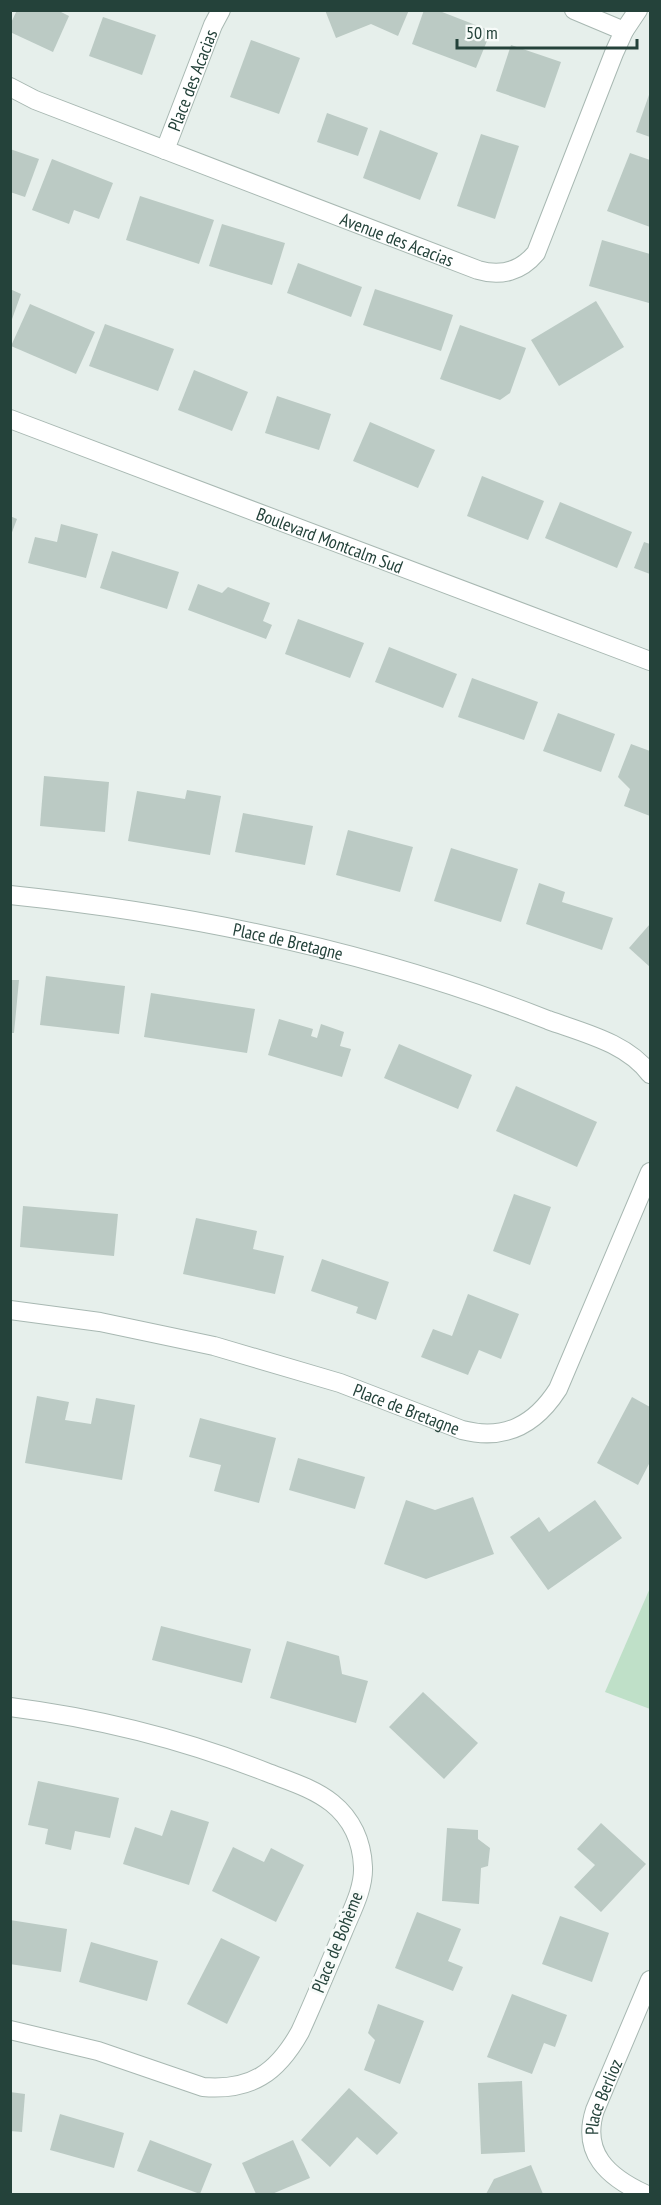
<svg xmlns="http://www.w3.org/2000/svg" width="661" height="2205" font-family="'PT Sans Narrow',sans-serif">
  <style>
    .green { fill: #bfe0c8 }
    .building { fill: #bbcac4 }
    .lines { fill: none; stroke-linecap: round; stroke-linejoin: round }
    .minor-casing { stroke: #a8b8b2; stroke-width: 20 }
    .minor { stroke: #fff; stroke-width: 18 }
    .labels { text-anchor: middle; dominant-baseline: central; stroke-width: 6; stroke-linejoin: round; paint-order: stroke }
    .street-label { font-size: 18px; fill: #24423a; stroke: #f7fbf9 }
  </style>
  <rect width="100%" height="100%" fill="#e6efeb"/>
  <path class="green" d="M650,1588V1709L605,1692Z"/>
  <g class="building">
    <path d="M17,10H57L69,16L53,52L10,32V25Z"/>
    <path d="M325,10H409L398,36L371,24L336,38Z"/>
    <path d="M424,10H437L491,31L476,68L412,44Z"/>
    <path d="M103,17L156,35L142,75L89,56Z"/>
    <path d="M251,40L300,58L279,114L230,97Z"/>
    <path d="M511,45L561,62L545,108L496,91Z"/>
    <path d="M650,92V137L636,132Z"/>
    <path d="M327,113L368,128L358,156L317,142Z"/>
    <path d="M380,130L438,153L420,200L363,178Z"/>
    <path d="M481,134L519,146L495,219L457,206Z"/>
    <path d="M10,149L39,159L25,197L10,192Z"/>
    <path d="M630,153L650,160V227L607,211Z"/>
    <path d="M52,159L113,183L99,219L74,210L69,224L32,210Z"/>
    <path d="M140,196L214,220L199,264L126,240Z"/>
    <path d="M222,224L285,243L272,285L209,266Z"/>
    <path d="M602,240L650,254V297L649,303L589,286Z"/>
    <path d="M298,263L362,287L351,317L287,293Z"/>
    <path d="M10,289L21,294L11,322H10Z"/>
    <path d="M375,289L453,315L441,351L363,325Z"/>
    <path d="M596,301L624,347L559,386L531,340Z"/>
    <path d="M30,304L95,332L76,374L11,346Z"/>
    <path d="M105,324L174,349L158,391L89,366Z"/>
    <path d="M460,325L526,348L510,393L500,400L440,379Z"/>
    <path d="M194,370L248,392L232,431L178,410Z"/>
    <path d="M277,396L331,414L319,450L265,433Z"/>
    <path d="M370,422L435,450L418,488L353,461Z"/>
    <path d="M482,476L544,501L528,540L467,516Z"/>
    <path d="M560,502L632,532L617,568L545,538Z"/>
    <path d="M10,516L17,519L11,535H10Z"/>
    <path d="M61,524L98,534L86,578L28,563L35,537L57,542Z"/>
    <path d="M644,542L650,544V574L634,568Z"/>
    <path d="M112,551L179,572L167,609L100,588Z"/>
    <path d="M198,584L222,593L228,587L270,603L263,621L272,625L266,639L188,610Z"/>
    <path d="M298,619L364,643L350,678L285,654Z"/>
    <path d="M389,647L457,674L443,708L375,682Z"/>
    <path d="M472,678L538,702L524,740L458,717Z"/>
    <path d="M558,713L615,734L601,772L543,751Z"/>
    <path d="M631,744L650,751V816L624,806L630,789L618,777Z"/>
    <path d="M44,776L109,782L105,832L40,826Z"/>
    <path d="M187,790L221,796L210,855L128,841L137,791L185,799Z"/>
    <path d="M243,813L313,826L305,865L235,852Z"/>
    <path d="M348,830L413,847L400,892L336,875Z"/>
    <path d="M451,848L518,869L501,922L434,901Z"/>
    <path d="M539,883L565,892L562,902L613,918L602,950L526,924Z"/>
    <path d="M650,924V967L629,948Z"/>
    <path d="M46,976L125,986L119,1034L40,1025Z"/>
    <path d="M10,980H19L14,1033H10Z"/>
    <path d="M151,993L255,1009L247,1053L144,1037Z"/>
    <path d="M279,1019L313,1029L311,1036L317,1038L321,1024L344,1032L340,1046L351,1049L342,1077L268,1055Z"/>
    <path d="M399,1044L472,1075L458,1109L384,1078Z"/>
    <path d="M516,1086L597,1122L577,1167L496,1131Z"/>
    <path d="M514,1194L551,1207L530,1265L493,1251Z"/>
    <path d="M23,1206L118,1214L114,1256L20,1247Z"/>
    <path d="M196,1218L257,1231L253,1249L284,1256L275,1294L183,1274Z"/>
    <path d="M322,1259L389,1282L376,1320L356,1313L358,1307L311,1291Z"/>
    <path d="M468,1294L519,1314L501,1359L479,1350L468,1375L421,1357L433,1329L452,1336Z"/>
    <path d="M37,1396L69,1402L65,1420L91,1424L96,1398L135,1405L122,1480L25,1463Z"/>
    <path d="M632,1397L650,1407V1462L638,1485L597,1463Z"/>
    <path d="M200,1418L276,1438L259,1503L214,1491L221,1465L189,1457Z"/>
    <path d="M298,1458L365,1477L355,1509L289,1490Z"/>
    <path d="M473,1497L494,1554L426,1579L384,1564L406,1500L435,1510Z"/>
    <path d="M595,1500L622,1538L548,1590L510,1537L539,1517L549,1532Z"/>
    <path d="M161,1626L251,1649L242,1683L152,1660Z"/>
    <path d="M287,1641L339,1656L342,1674L368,1681L356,1723L270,1698Z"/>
    <path d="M423,1692L478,1743L444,1779L389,1727Z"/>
    <path d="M38,1781L119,1798L110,1838L75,1831L71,1850L45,1844L48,1829L28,1825Z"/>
    <path d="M171,1810L209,1822L189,1885L123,1864L135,1827L162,1836Z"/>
    <path d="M601,1823L646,1864L601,1912L574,1887L595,1865L577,1849Z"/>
    <path d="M447,1828L478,1830V1839L490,1848L488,1866L481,1868L479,1904L442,1901Z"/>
    <path d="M233,1847L264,1862L271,1848L304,1865L276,1922L212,1891Z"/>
    <path d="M417,1912L461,1929L448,1961L463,1967L453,1991L395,1968Z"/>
    <path d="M560,1916L609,1933L592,1982L542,1964Z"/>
    <path d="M10,1920L67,1929L61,1972L10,1964Z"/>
    <path d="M221,1938L260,1957L227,2024L187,2004Z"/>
    <path d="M91,1942L158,1961L147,2001L79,1982Z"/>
    <path d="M512,1994L567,2015L555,2047L544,2043L532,2074L487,2057Z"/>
    <path d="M378,2004L424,2021L400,2084L364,2070L375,2040L368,2033Z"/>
    <path d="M522,2081L525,2152L481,2154L478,2083Z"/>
    <path d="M349,2088L398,2133L377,2155L357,2137L330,2167L301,2140Z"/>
    <path d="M10,2092L25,2094L22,2132L10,2131Z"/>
    <path d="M60,2114L124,2133L114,2168L50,2150Z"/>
    <path d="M150,2140L212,2164L200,2194L137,2171Z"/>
    <path d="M293,2140L310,2178L272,2194H256L242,2163Z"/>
    <path d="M531,2165L543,2194H486L494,2179Z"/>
  </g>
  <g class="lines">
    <g class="minor-casing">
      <g id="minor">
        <path d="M574,10L624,31"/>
        <path id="s1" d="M10,87L35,100L478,270C501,277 521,271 536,253L614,53L624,31L638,10"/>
        <path id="s2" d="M165,150L213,25L221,10"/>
        <path id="s3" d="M10,419L650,661"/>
        <path id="s4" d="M10,895C194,914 376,952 548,1020C584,1033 627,1043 650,1074"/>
        <path id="s5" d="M10,1310L100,1322L214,1346L340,1383L462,1430C505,1441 535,1425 558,1389L650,1172"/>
        <path d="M10,1707C97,1718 185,1740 266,1772C289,1781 313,1788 332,1803C352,1819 362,1842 363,1867C364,1889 351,1912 343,1932C329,1965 315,1999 300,2032C277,2073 251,2091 203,2087L98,2051L10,2030"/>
        <path id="s6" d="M645,2194C608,2177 581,2153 595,2110L650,1980"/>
      </g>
    </g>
    <use href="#minor" class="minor"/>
  </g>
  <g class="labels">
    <g class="street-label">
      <text stroke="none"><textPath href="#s2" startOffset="75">Place des Acacias</textPath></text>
      <text stroke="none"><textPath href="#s1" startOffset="416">Avenue des Acacias</textPath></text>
      <text stroke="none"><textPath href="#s3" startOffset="342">Boulevard Montcalm Sud</textPath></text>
      <text stroke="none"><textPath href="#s4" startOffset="282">Place de Bretagne</textPath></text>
      <text stroke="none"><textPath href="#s5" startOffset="410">Place de Bretagne</textPath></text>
      <text transform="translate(337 1942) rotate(-68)">Place de Bohème</text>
      <text stroke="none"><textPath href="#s6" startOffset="124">Place Berlioz</textPath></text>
    </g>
  </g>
  <rect width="661" height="2205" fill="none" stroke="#24423a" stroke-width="24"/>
  <path d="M457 39v9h180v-9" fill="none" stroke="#24423a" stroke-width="3"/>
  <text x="466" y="39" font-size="18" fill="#24423a" stroke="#f7fbf9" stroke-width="4.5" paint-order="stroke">50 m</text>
</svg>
